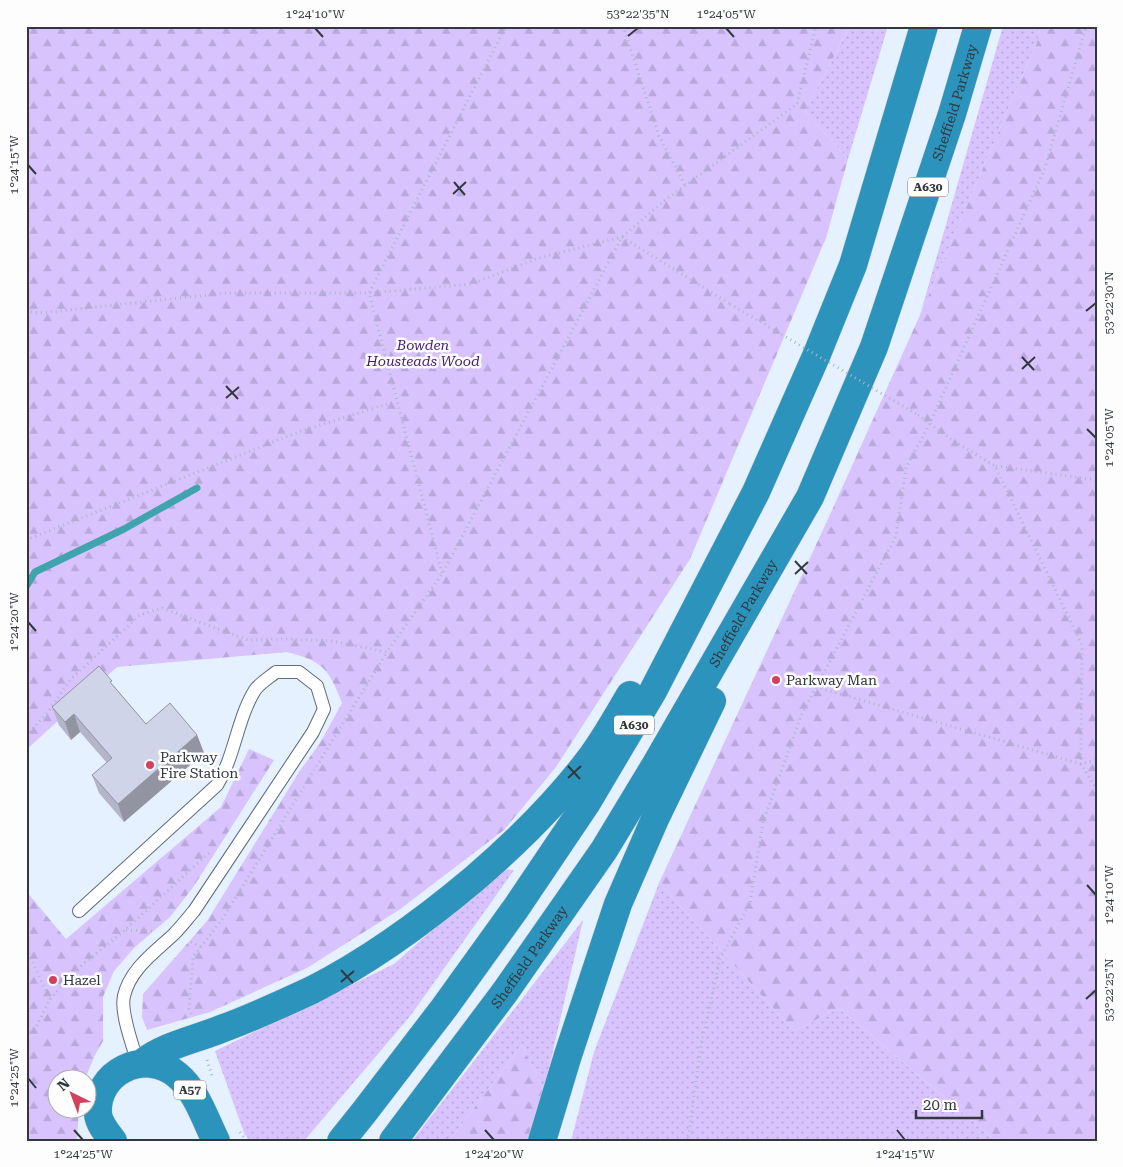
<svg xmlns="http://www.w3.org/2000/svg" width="1123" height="1167" font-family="'Roboto Serif',serif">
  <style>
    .grass { fill: url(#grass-dots) }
    .forest { fill: url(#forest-firs) }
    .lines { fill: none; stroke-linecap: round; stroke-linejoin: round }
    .stream { stroke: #40a4ae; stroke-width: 7 }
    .lane-casing { stroke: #5e6b79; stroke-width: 14 }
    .highway-casing { stroke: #d2d3d5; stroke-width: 29 }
    .path { stroke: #aeb7c3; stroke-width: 3; stroke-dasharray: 1 4; stroke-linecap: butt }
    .lane { stroke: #fff; stroke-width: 12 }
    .highway { stroke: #2b93bc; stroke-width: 28 }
    .path-bridge { stroke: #aeb7c3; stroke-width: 3; stroke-dasharray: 1 4; stroke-linecap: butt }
    .wall { fill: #b3b6c8 }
    .shaded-wall { fill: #9294a2 }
    .building { fill: #d0d4e8; stroke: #9294a2 }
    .ticks { fill: none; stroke: #33383f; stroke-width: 2 }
    .poi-dot { fill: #d2425f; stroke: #fdfdfd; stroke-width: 2 }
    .labels { text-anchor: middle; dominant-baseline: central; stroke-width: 5; stroke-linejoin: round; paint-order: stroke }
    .shield { fill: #fdfdfd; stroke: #707378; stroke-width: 1 }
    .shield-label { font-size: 12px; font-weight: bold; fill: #33383f }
    .street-label { font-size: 14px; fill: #33383f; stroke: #fdfdfd }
    .park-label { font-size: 14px; font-style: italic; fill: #461a75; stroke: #fdfdfd }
    .poi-label { font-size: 14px; fill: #33383f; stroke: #fdfdfd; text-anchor: start }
    .neatline { fill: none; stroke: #33383f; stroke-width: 2 }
    .ticks-label { font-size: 12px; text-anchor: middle; fill: #33383f }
  </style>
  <defs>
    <pattern id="grass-dots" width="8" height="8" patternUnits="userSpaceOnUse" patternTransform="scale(1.25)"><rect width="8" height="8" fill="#d8c3ff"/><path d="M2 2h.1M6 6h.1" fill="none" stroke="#baa8dc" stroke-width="1.8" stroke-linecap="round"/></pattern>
    <pattern id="forest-firs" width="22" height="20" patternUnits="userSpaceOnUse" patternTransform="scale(1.25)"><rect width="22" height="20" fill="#d8c3ff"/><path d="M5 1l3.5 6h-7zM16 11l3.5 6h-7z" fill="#baa8dc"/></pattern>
  </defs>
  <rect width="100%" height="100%" fill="#e6f1ff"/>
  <g class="grass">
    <path d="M850,26H888L848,159L805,111Z"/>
    <path d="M1003,26H1041L1037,42L920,315Z"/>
    <path d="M501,869L514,870L411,1015L304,1141H250L244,1133L215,1051L394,964Z"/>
    <path d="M659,883L794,1031L839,1008L996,1141H571L594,1052Z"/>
    <path d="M583,920L544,1090L522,1045L449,1141H412Z"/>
  </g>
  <g class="forest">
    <path d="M26,26H850L805,111L848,159L826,238L690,559L556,767L504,830L399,910L307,968L210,1012L147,1030L142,1017L143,994L207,921L299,772L320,743L342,703C329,669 323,661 287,652L117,667L26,750Z"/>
    <path d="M1041,26H1097V1141H996L839,1008L794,1031L659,883L828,519L920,315L1037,42Z"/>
    <path d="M249,749L274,760L194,886L170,917L134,948L114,971L103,997V1041L95,1055L85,1079L58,1080V1110H79L77,1141H26V891L66,939L221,807Z"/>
    <path d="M522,1045L544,1090L528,1141H449Z"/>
  </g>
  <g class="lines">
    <path class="stream" d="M26,587L35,572L124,529L197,488"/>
    <g class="lane-casing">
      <path id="lane" d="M79,911L217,785C235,756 237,719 255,690C260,683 270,677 276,672H299L317,686L324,709L313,732L194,911C187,919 181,927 174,934C155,952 130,969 124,996C120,1012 133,1047 138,1063"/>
    </g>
    <g class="highway-casing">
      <g id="highway">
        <path d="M142,1063C165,1045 194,1040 221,1029C252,1018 282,1004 312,990C371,960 424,921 474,879C517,842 558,802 592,756C606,737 618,715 630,695"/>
        <path d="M113,1141C107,1133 99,1124 98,1114C95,1072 145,1048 177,1075C196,1090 205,1119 216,1141"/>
        <path d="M341,1141L365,1111L444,1008L516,908L586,804L653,691L756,492L817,354L853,265L924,26"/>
        <path id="s1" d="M393,1141L505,992L604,850L656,764L810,497L874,347L952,114L978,26"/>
        <path d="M542,1141L568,1055L618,904L655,819L712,701"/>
      </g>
    </g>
    <g class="path">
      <path d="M623,26L659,136L685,185"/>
      <path d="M26,311L40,313L226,293H369L471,284L539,258L622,237L730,304"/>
      <path d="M918,415L952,440L995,466L1082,645L1081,764L1097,790"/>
      <path d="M996,466L1097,480"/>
      <path d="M26,540L301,431L394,402"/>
      <path d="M442,573L369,293L506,26"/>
      <path d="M816,687L1081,764L1097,760"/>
      <path d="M26,736L48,712L70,680L111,642L140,615L162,608L248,640L285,639L332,641L387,652L442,574L622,237L664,201L797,104L816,26"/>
      <path d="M126,930L152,931"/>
      <path d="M191,942L201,947"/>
      <path d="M26,949L50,999"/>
      <path d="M191,1014L189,1009L193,957L223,918L387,652"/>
      <path d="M26,1036L35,1029L50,999L82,965L125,930L211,851"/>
      <path d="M207,1060L212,1076"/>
      <path d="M240,1132L246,1141"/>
      <path d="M686,1141L689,1133L701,1045L720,959L750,903L763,822L801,716L896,536L906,468L930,423L1045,168L1086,26"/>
    </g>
    <use href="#lane" class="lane"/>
    <use href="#highway" class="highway"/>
    <path class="path-bridge" d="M730,304L918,415"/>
  </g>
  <path class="wall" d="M114,686L146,724L197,735L204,753L124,822L99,793L92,775L107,763L80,732L71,740L59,725L52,707Z"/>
  <g class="shaded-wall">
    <path d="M74,714L80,732L71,740L65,722Z"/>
    <path d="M197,735L204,753L124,822L118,804Z"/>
  </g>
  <path class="building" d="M99,666L112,681L110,682L146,724L170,703L197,735L118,804L92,775L112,758L74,714L65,722L52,707Z"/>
  <path class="ticks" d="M315,28L323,37M726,28L734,37M628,36L638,28M28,165L36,174M454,182L465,195M453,194L466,182M1086,311L1096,303M1022,357L1034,370M1022,369L1035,357M226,386L238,399M226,398L239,387M1087,429L1096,438M795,561L807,574M795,574L808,562M28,622L36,631M568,766L580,779M568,778L581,766M1087,885L1096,895M341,970L353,983M341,982L354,971M1086,999L1096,990M28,1078L36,1088M74,1130L83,1140M485,1130L494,1140M897,1130L905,1140"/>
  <g class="poi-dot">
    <circle cx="776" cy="680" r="5"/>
    <circle cx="150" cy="765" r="5"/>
    <circle cx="53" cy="980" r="5"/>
  </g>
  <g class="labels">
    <g class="shield">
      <rect x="908" y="177.5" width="40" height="19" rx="4"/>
      <rect x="614" y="715.5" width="40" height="19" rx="4"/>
      <rect x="174" y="1080.5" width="32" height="19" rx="4"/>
    </g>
    <g class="shield-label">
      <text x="928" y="187">A630</text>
      <text x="634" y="725">A630</text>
      <text x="190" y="1090">A57</text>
    </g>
    <g class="street-label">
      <text stroke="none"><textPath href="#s1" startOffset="1189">Sheffield Parkway</textPath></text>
      <text stroke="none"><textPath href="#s1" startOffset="634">Sheffield Parkway</textPath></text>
      <text stroke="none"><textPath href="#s1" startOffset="229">Sheffield Parkway</textPath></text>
    </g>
    <g class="park-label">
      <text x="423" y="345">Bowden<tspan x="423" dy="16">Housteads Wood</tspan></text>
    </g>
    <g class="poi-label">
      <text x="786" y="680">Parkway Man</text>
      <text x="160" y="757">Parkway<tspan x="160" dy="16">Fire Station</tspan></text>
      <text x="63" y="980">Hazel</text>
    </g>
  </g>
  <rect width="1123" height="1167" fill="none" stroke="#fdfdfd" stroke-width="55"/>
  <g transform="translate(72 1094) rotate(318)"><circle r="24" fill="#fdfdfd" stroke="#acaeb1"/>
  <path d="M0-4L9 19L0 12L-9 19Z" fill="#d2425f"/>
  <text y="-8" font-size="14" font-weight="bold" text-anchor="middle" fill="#33383f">N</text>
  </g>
  <path d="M916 1110v8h66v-8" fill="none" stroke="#33383f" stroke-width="2.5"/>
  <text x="923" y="1110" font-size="15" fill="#33383f" stroke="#fdfdfd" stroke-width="4" paint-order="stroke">20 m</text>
  <rect x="28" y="28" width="1068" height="1112" class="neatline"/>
  <g class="ticks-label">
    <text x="315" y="18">1°24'10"W</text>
    <text x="638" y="18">53°22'35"N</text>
    <text x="726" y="18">1°24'05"W</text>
    <text transform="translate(14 165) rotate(-90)" y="4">1°24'15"W</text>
    <text transform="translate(1109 303) rotate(-90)" y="4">53°22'30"N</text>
    <text transform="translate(1109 438) rotate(-90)" y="4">1°24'05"W</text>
    <text transform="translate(14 622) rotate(-90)" y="4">1°24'20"W</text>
    <text transform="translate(1109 895) rotate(-90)" y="4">1°24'10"W</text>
    <text transform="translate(1109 990) rotate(-90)" y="4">53°22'25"N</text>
    <text transform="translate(14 1078) rotate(-90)" y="4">1°24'25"W</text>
    <text x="83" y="1158">1°24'25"W</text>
    <text x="494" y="1158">1°24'20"W</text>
    <text x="905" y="1158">1°24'15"W</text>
  </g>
</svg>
